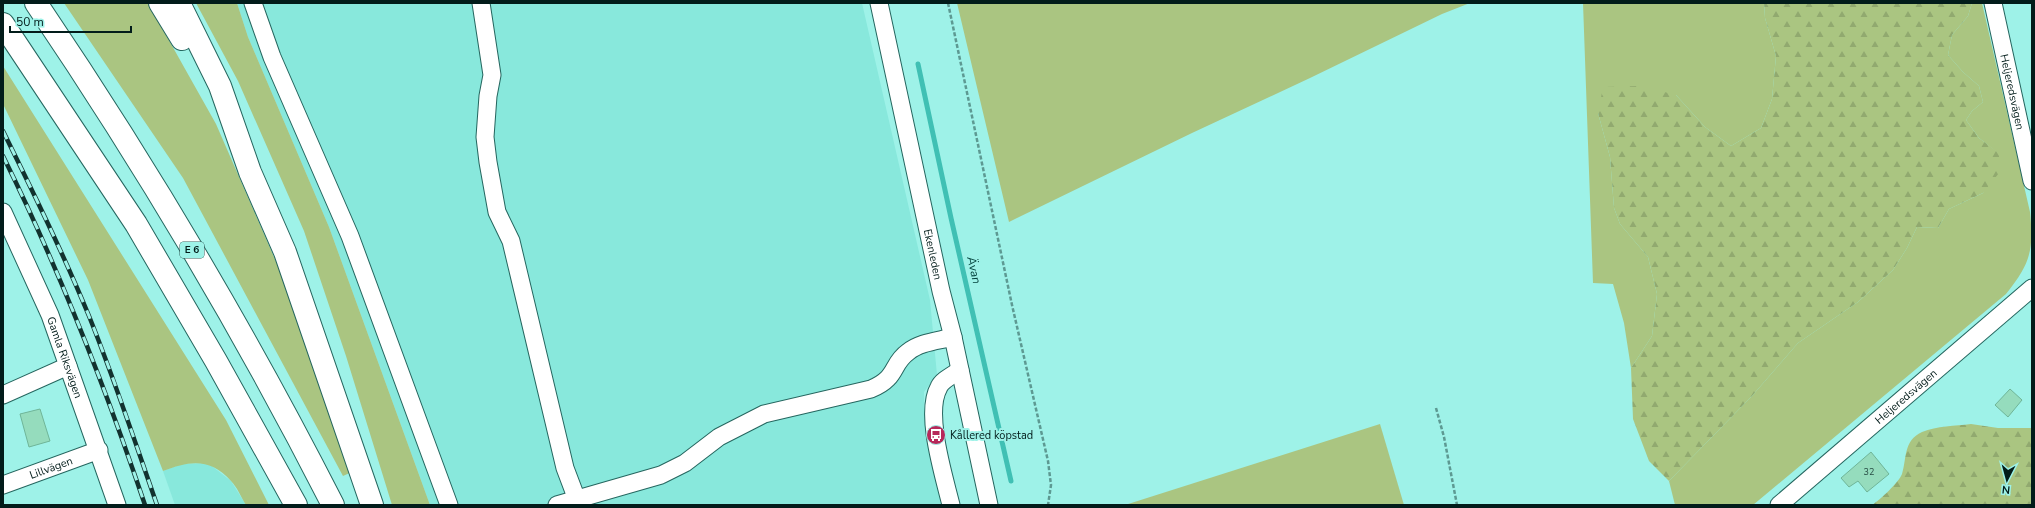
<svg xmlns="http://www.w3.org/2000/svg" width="2035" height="508" font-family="'Nunito Sans',sans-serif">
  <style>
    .built { fill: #88e8dc }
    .grass { fill: #aac581 }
    .forest { fill: url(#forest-firs) }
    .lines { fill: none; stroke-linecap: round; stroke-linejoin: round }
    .stream { stroke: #40c0b4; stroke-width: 5 }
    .building { fill: #95dcbd; stroke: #6fb598 }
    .minor-casing { stroke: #25665f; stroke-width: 19 }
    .highway-casing { stroke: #25665f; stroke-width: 24 }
    .path { stroke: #5d9992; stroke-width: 2.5; stroke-dasharray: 4 2; stroke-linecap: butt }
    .minor { stroke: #fff; stroke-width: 17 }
    .highway { stroke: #fff; stroke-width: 22 }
    .rail-casing { stroke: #12322f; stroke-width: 4.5 }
    .rail { stroke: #9ef2e8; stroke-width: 3; stroke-dasharray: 9; stroke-linecap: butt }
    .labels { text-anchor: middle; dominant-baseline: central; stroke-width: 4; stroke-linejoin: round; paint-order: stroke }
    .number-label { font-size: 9px; fill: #274c43 }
    .shield { fill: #9ef2e8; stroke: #315c58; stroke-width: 1 }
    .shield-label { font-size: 10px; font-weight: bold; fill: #021c1a }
    .street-label { font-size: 11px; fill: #021c1a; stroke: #9ef2e8 }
    .poi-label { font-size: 11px; fill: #021c1a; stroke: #9ef2e8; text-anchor: start }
    .water-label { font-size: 12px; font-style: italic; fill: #013e39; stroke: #9ef2e8 }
  </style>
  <defs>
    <pattern id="forest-firs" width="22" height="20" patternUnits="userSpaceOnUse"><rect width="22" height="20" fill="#aac581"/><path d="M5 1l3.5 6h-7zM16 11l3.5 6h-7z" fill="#91a96f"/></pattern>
  </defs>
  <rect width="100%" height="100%" fill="#9ef2e8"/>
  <g class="built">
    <path d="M237,3H862L930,300L937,375L924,392V407L944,505H430L329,227L248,37Z"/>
    <path d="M208,463L231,481L246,505H175L163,471L182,464Z"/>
  </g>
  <g class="grass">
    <path d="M64,3H148L216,124L281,273L354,471L343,476L183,178Z"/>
    <path d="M196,3H237L248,37L329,227L430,505H392L346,356L304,231L238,81Z"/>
    <path d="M957,3H1470L1442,14L1310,78L1192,133L1009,222Z"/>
    <path d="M1583,3H1764L1765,18L1776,56L1772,99L1761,128L1731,146L1705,127L1676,95L1598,113L1610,157L1614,208L1620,224L1648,257L1657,294L1652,336L1631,368L1624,323L1613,284L1593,283Z"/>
    <path d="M1972,3H1982L2030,212C2034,251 2030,264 2006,294L1753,505H1675L1669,481L1752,396L1798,343L1858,302L1893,270L1907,248L1917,227L1938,228L1949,209L1983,193L1998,153L1979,138L1966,120L1972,111L1983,102L1979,86L1963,72L1948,55L1952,35L1968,16Z"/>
    <path d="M3,66L226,420L269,505H246C241,497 237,487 231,481C210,457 189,461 163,471L88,280L3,104Z"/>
    <path d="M1380,424L1404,505H1125Z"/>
  </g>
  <g class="forest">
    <path d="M1764,3H1972L1968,16L1952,35L1948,55L1963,72L1979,86L1983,102L1972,111L1966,120L1979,138L1999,153V173L1983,193L1949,209L1938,228L1917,227L1907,248L1893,270L1858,302L1798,343L1752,396L1669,481L1649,461L1633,419L1631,368L1652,336L1657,294L1648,257L1620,224L1614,208L1610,157L1598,113L1603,87L1642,86L1676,95L1705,127L1731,146L1761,128L1772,99L1776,56L1765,18Z"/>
    <path d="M1971,424L1998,428H2032V505H1872C1880,500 1899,482 1902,474C1907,458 1903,441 1922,432C1937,426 1955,426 1971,424Z"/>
  </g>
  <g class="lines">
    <path class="stream" d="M918,64L951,218L1011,481"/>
  </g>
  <g class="building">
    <path d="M2010,389L2022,400L2008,417L1995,405Z"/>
    <path d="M40,409L50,441L29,447L20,414Z"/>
    <path d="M1871,452L1889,474L1867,492L1858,481L1849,487L1841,478Z"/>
  </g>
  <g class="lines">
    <g class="minor-casing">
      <g id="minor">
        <path d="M253,3L272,57L350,236L449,505"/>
        <path d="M481,3L492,75L488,96L485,137L488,162L497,212L511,241L565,468L579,505"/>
        <path id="s1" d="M879,3L941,291L953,337L989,505"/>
        <path id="s2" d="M1993,3L2032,181"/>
        <path id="s3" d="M3,212L50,315L117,505"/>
        <path d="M3,395L68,366"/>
        <path id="s4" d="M3,485L99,450"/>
        <path d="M557,505L661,475L685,463L719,437L764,414L871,389C898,378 891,364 908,352C920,342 938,341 953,337"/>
        <path d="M951,505C944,476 924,413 939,387C942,380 953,375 960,370"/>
        <path id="s5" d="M1779,505L2032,288"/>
      </g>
    </g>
    <g class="highway-casing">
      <g id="highway">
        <path d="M36,3C145,164 245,332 333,505"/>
        <path d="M160,3L182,39"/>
        <path d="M179,3L220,86L250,172L285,252L372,505"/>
        <path d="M3,24L136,224L216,361L296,505"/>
      </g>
    </g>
    <g class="path">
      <path d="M948,3L1012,305L1048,461L1051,485L1048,505"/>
      <path d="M1436,408L1444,437L1457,505"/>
    </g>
    <use href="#minor" class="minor"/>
    <use href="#highway" class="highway"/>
    <g class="rail-casing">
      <g id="rail">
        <path d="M3,131C33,192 63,253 89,316C114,378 135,442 157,505"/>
        <path d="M3,156C59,269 105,386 145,505"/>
      </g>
    </g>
    <use href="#rail" class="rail"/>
  </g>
  <defs>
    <g id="bus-disc" transform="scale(1)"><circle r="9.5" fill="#b7285a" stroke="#9ef2e8"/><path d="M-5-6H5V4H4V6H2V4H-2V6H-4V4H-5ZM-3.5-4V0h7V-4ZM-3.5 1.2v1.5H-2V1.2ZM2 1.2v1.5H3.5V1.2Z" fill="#fff"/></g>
  </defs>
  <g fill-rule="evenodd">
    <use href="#bus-disc" x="936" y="435"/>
  </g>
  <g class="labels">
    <g class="number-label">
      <text x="1869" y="472">32</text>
    </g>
    <rect class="shield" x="180" y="242" width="24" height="16" rx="3"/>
    <g class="shield-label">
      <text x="192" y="250">E 6</text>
    </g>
    <g class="street-label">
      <text stroke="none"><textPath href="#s2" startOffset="91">Heljeredsvägen</textPath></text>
      <text stroke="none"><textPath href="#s1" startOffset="257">Ekenleden</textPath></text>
      <text stroke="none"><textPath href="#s3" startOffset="158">Gamla Riksvägen</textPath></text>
      <text stroke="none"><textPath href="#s5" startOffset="167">Heljeredsvägen</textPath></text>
      <text stroke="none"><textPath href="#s4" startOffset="51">Lillvägen</textPath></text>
    </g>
    <g class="poi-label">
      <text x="950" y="435">Kållered köpstad</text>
    </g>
    <g class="water-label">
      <text transform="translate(974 270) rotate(77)">Ävan</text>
    </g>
  </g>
  <rect width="2035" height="508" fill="none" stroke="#021c1a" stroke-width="8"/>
  <g transform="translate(2007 480) rotate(186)" stroke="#9ef2e8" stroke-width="3" paint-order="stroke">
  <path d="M0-3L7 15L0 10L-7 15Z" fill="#021c1a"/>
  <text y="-6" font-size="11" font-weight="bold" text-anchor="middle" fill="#021c1a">N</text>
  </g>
  <path d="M10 26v6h121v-6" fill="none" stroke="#021c1a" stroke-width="2"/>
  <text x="16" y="26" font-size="12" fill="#021c1a" stroke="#9ef2e8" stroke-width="3" paint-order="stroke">50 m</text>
</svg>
